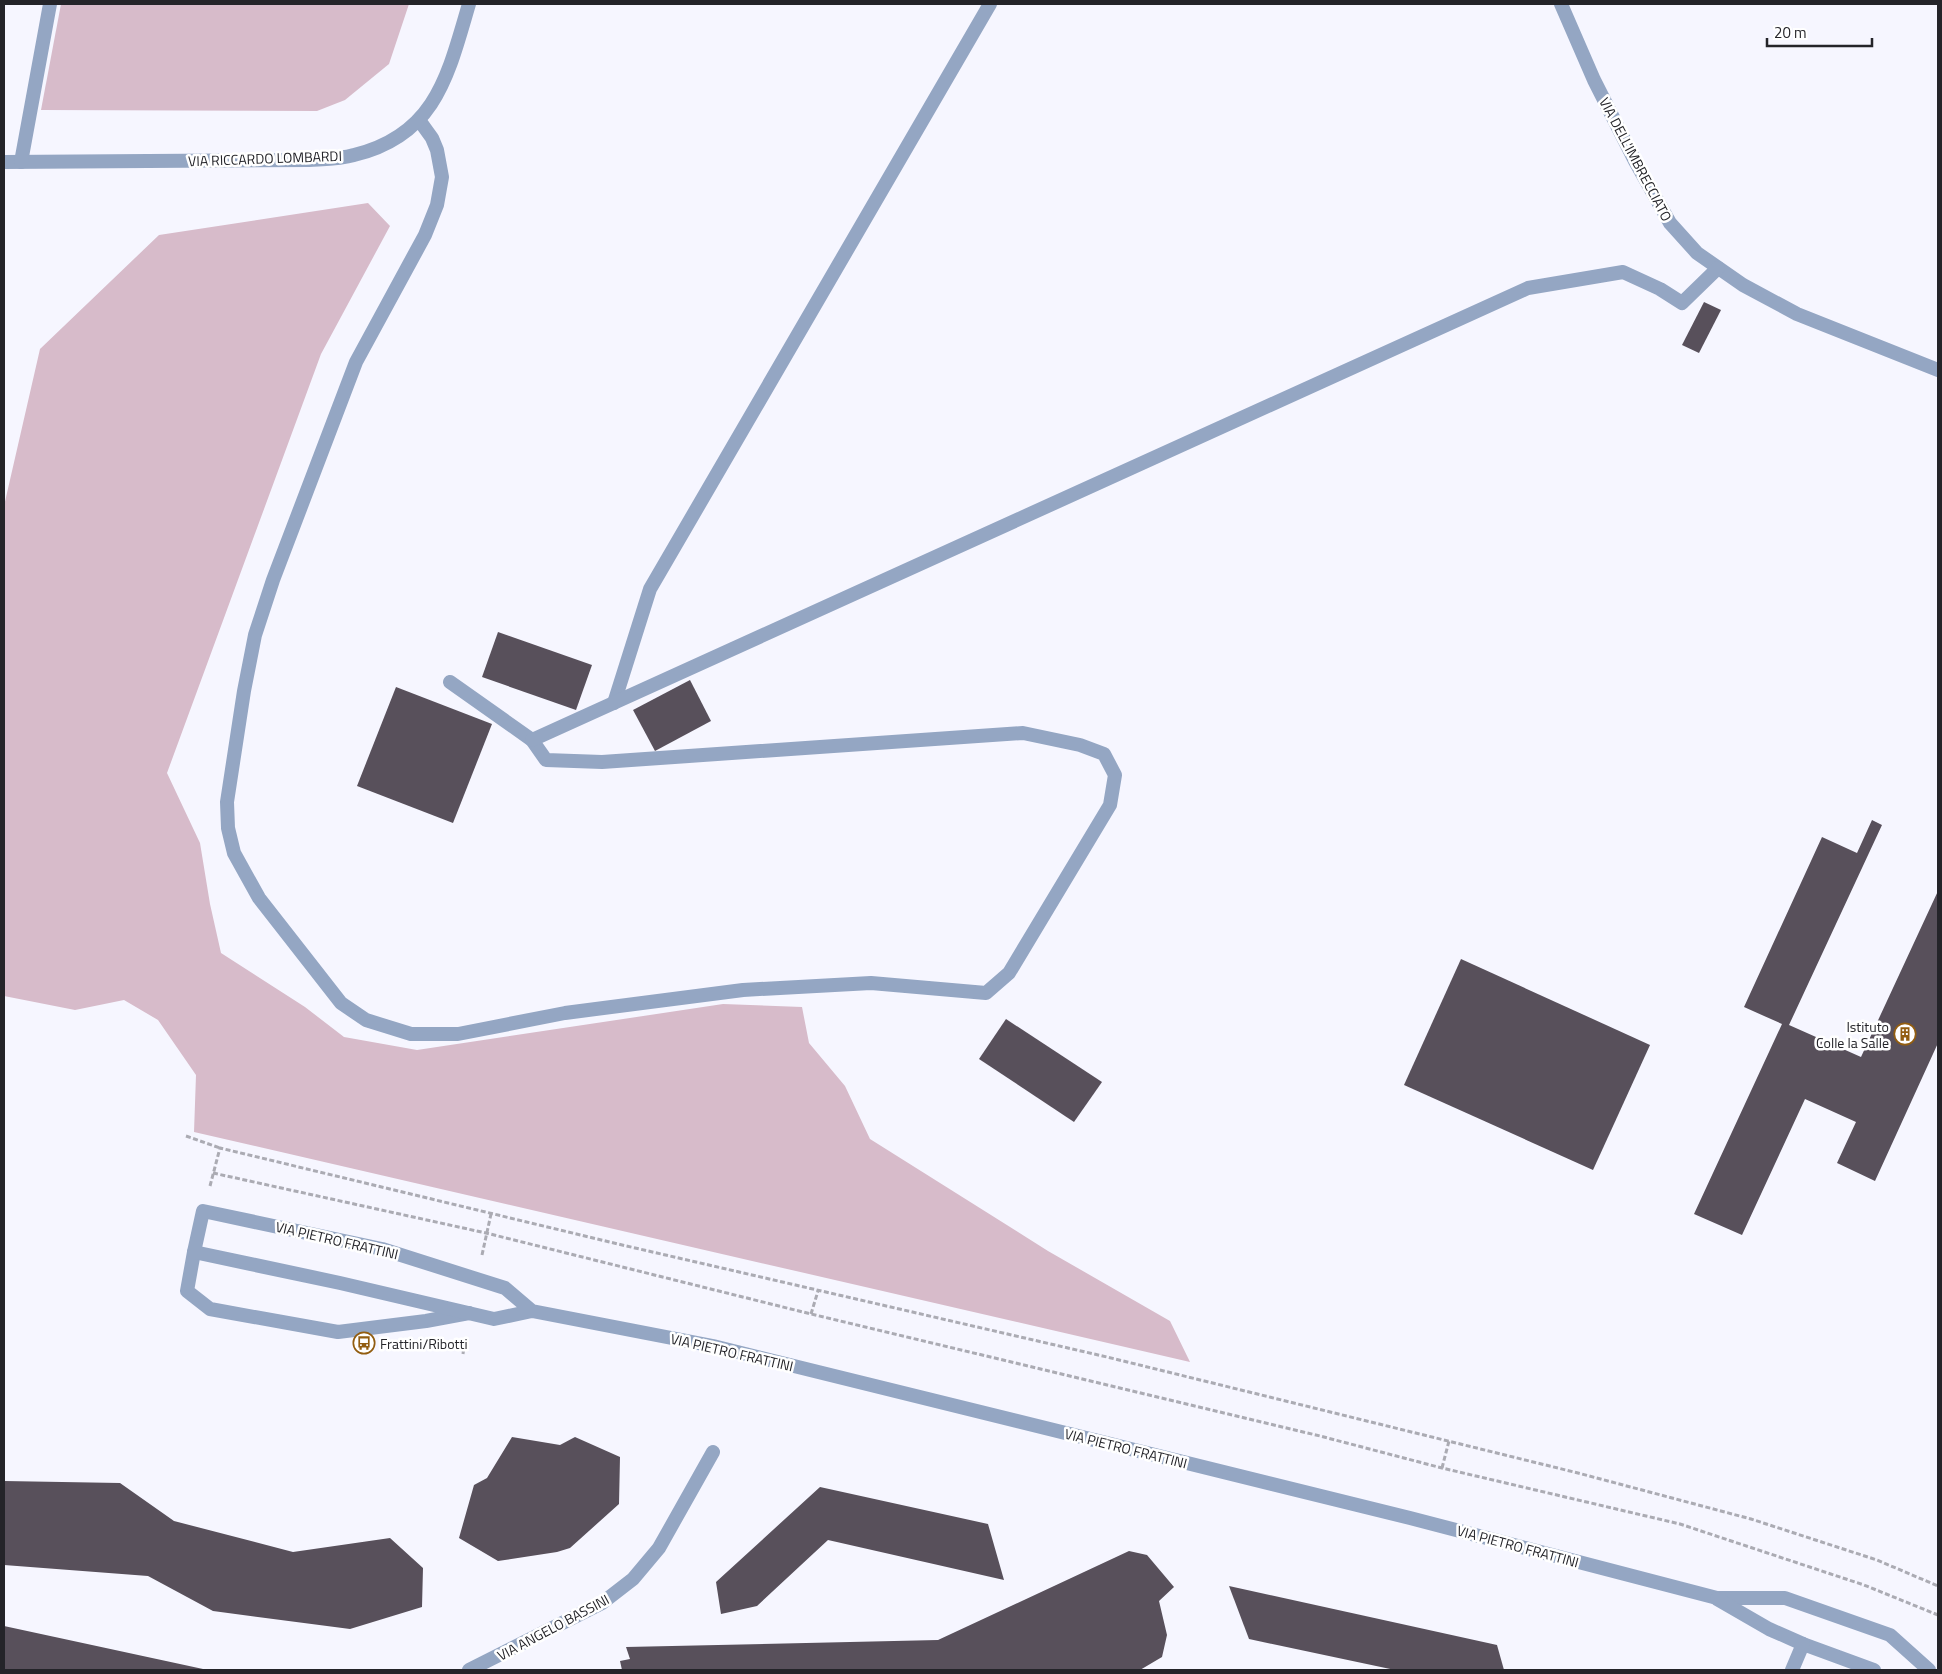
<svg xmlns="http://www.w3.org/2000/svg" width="1942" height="1674" font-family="'Titillium Web',sans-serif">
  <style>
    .green { fill: #d7bbca }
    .building { fill: #58505b }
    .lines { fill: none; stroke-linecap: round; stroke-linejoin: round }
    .path { stroke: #ababb3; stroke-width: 3; stroke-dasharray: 5 2.5; stroke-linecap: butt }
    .service { stroke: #94a6c3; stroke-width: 14 }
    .minor { stroke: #94a6c3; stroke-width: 14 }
    .labels { text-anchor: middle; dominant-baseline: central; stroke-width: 5; stroke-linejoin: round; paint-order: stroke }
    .street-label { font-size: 14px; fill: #242429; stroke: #fff }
    .poi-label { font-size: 14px; fill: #242429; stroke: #fff; text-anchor: end }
  </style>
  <rect width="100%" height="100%" fill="#f6f6ff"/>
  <g class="green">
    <path d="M61,4H409L389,64L345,100L317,111L41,110Z"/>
    <path d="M368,203L390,226L321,354L167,773L200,843L210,904L221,953L305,1007L344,1037L417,1050L723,1004L802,1007L809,1043L845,1086L870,1139L1048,1251L1170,1321L1190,1362L194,1132L196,1075L158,1020L124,1000L75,1010L4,996V506L40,349L159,235Z"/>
  </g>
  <g class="building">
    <path d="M1704,302L1721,310L1699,353L1682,345Z"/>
    <path d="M498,632L592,665L576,710L482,677Z"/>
    <path d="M690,680L711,721L655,751L633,710Z"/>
    <path d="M396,687L492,724L453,823L357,786Z"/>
    <path d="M1872,820L1882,825L1789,1025L1861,1057L1938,891V1043L1875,1181L1837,1163L1856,1122L1805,1099L1742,1235L1694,1214L1782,1024L1744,1007L1822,837L1857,853Z"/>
    <path d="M1461,959L1650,1045L1593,1170L1404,1085Z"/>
    <path d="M1006,1019L1102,1082L1074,1122L979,1059Z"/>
    <path d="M512,1437L560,1445L575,1437L620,1457L619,1504L570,1548L557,1552L498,1561L459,1538L474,1485L487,1478Z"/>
    <path d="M4,1481L120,1483L174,1521L293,1552L390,1538L423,1568L422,1607L350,1629L213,1611L148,1576L4,1565Z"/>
    <path d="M820,1487L988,1524L1004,1580L828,1540L757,1606L721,1614L716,1582Z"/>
    <path d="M1129,1551L1147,1555L1174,1587L1159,1601L1167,1635L1162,1657L1140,1670H622L620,1661L630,1659L626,1647L938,1640Z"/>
    <path d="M1229,1586L1497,1645L1504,1670H1395L1249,1639Z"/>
    <path d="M4,1626L203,1669L202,1670H4Z"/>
  </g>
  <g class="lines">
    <g class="path">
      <path d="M186,1136L220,1148"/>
      <path d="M213,1173L486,1233L811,1314L1320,1436L1442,1468L1680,1524L1864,1585L1938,1615"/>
      <path d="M210,1186L220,1148L618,1244L1107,1357L1578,1473L1751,1519L1877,1560L1938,1586"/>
      <path d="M482,1255L491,1214"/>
      <path d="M811,1314L818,1291"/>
      <path d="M463,1354L465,1339"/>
      <path d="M1442,1468L1449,1441"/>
    </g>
    <path class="service" d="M194,1252L187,1291L210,1309L338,1332L426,1321L469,1313"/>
    <g class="minor">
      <path d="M1561,4L1594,80L1635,161L1670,223L1697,253L1743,285L1797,314L1938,370"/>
      <path d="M419,120L432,138L437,150L442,177L437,205L425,235L356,362L273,580L255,635L244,691L227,802L228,828L234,853L259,898L341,1003L366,1020L411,1034H458L565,1013L743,990L871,983L986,993L1009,973L1110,805L1115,775L1104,754L1080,745L1023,733L602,762L546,760L532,740L450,682"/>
      <path d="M4,162L309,160C324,159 340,159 354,155C436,135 448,75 469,4"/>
      <path d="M21,162L50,4"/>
      <path d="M614,703L650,589L990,4"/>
      <path d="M532,740L1528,288L1623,272L1660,289L1682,303L1718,268"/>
      <path d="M532,1311L505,1288L382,1249L203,1211L194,1252L340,1283L494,1319L532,1311L713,1346L1410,1518L1717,1598H1785L1890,1635L1929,1670"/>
      <path d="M1717,1599L1769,1629L1803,1644L1874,1670"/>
      <path d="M469,1670L602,1603L633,1579L659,1548L713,1452"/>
      <path d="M1792,1670L1803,1644"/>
    </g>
  </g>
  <defs>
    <g id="building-ring" transform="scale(1.125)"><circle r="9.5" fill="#fff" stroke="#925d10" stroke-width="1.5"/><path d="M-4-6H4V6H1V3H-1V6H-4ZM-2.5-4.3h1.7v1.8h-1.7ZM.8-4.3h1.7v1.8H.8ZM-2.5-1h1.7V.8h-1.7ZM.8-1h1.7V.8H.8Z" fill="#925d10"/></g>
    <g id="bus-ring" transform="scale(1.125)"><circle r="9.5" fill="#fff" stroke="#925d10" stroke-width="1.5"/><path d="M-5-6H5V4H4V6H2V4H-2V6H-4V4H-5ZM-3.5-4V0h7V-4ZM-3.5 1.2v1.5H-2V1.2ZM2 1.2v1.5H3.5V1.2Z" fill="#925d10"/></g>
  </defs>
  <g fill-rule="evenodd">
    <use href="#building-ring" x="1905" y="1034"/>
    <use href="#bus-ring" x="364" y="1343"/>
  </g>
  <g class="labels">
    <g class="street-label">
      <text transform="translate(265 158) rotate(-2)">VIA RICCARDO LOMBARDI</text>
      <text transform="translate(1636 159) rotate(62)">VIA DELL'IMBRECCIATO</text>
      <text transform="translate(337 1240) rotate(13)">VIA PIETRO FRATTINI</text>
      <text transform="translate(732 1352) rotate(13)">VIA PIETRO FRATTINI</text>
      <text transform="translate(1126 1448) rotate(14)">VIA PIETRO FRATTINI</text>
      <text transform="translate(1518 1546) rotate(15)">VIA PIETRO FRATTINI</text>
      <text transform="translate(553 1627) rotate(-28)">VIA ANGELO BASSINI</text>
    </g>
    <g class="poi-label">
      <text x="1889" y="1026">Istituto<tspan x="1889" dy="16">Colle la Salle</tspan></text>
      <text x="380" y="1343" text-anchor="start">Frattini/Ribotti</text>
    </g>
  </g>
  <rect width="1942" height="1674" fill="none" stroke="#242429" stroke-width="10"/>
  <path d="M1767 38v8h105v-8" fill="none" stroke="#242429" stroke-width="2.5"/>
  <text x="1774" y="38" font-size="15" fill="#242429" stroke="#ffffff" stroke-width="4" paint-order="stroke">20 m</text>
</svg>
